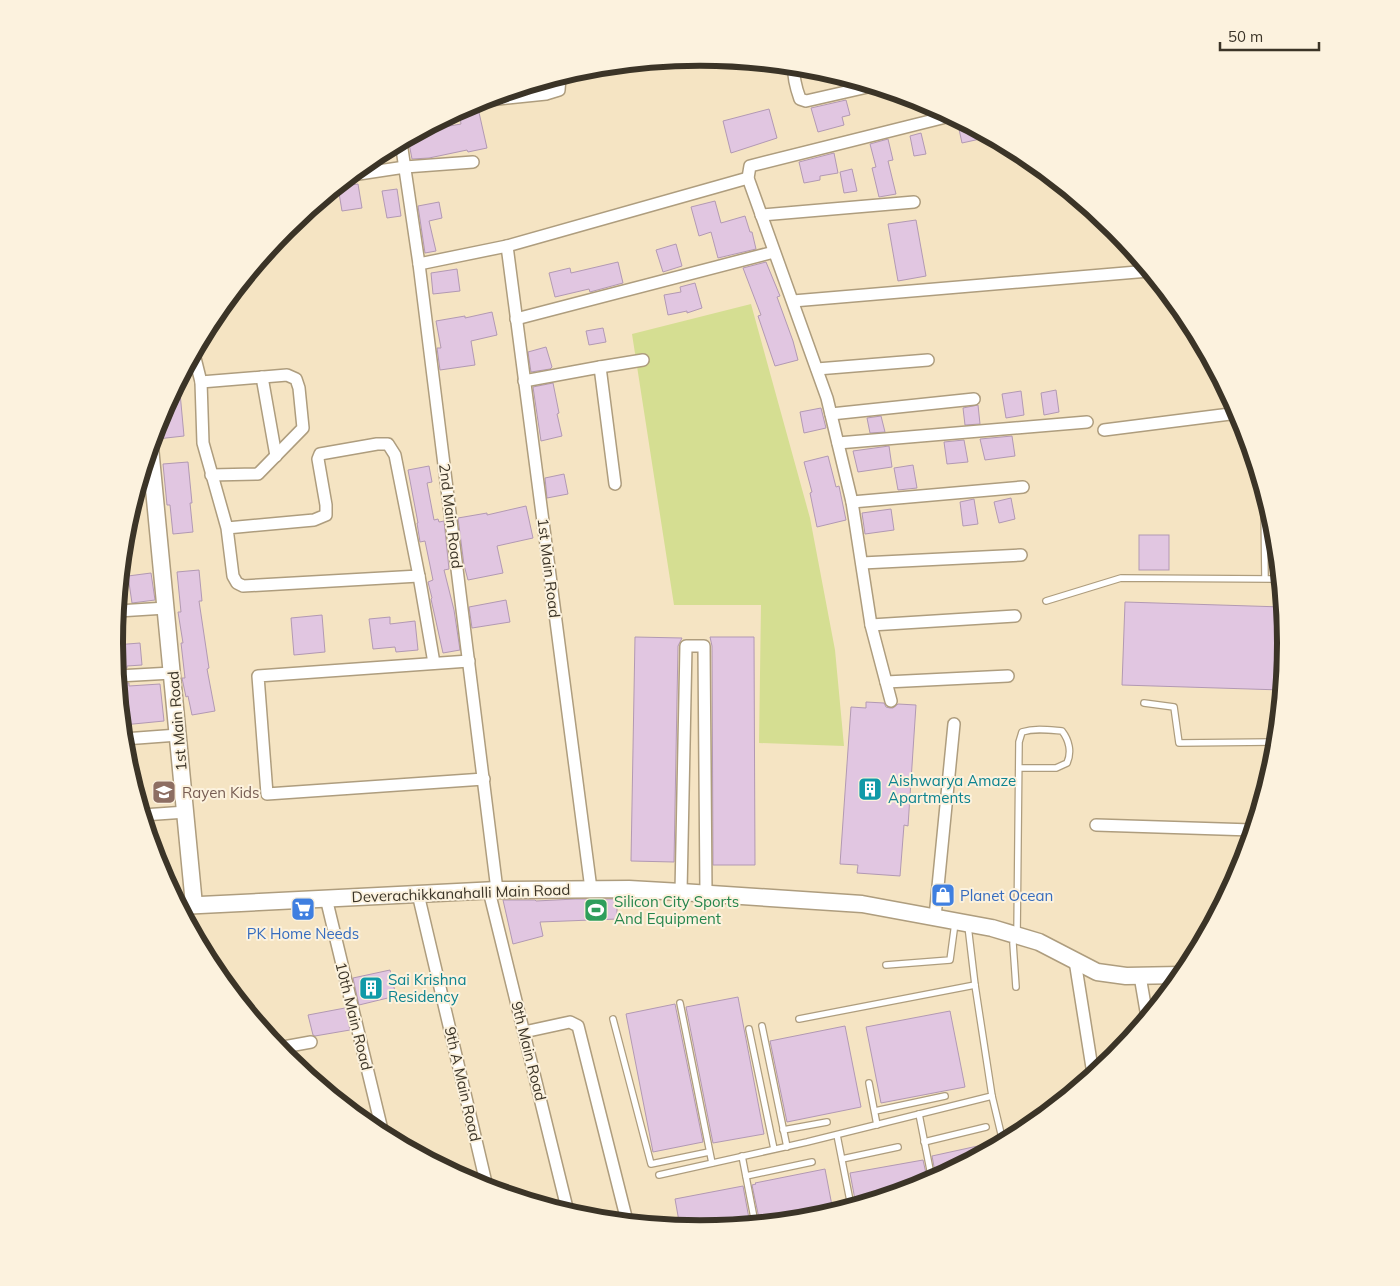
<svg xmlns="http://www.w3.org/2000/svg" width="1400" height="1286" font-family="Mulish,sans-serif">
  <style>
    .green { fill: #d5de92 }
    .building { fill: #e1c6e1; stroke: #b299b3 }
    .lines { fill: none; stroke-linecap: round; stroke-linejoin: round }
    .lane-casing { stroke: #ae9d7e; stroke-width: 8 }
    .street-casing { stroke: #ae9d7e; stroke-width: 14 }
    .secondary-casing { stroke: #ae9d7e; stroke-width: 19 }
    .lane { stroke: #fff; stroke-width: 5.5 }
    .street { stroke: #fff; stroke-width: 11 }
    .secondary { stroke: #fff; stroke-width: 16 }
    .labels { text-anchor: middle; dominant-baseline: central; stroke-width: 4; stroke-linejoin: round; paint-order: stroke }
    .street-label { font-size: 15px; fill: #3b3427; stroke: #fcf2de }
    .culture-label { font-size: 15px; fill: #0d838f; stroke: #fcf2de; text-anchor: start }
    .education-label { font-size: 15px; fill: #785e54; stroke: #fcf2de; text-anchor: start }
    .shop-label { font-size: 15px; fill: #366cbe; stroke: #fcf2de; text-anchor: start }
    .leisure-label { font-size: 15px; fill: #27864d; stroke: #fcf2de; text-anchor: start }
    .rim { fill: none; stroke: #3b3427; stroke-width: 6 }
  </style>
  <rect width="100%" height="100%" fill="#f5e4c3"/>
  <path class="green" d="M751,304L810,518L835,650L844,746L759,743L761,605H674L632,334Z"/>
  <g class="building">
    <path d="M846,100L850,115L842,117L844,125L818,132L811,108Z"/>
    <path d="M474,106L478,108L487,148L468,152L467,150L429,158L412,159L408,138L421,131L461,124L459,111L465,108Z"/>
    <path d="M769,109L777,138L731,153L723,121Z"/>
    <path d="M957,120L974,129L989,137L962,143Z"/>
    <path d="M921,133L926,154L914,156L910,136Z"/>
    <path d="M888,139L893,160L888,161L896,194L879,197L872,168L876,167L870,144Z"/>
    <path d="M834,153L838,173L820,176V180L804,183L799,162Z"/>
    <path d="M852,169L857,191L844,193L840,172Z"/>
    <path d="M358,184L362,208L342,211L338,187Z"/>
    <path d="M397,189L401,216L387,218L382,191Z"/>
    <path d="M715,201L721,223L745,216L750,232H752L756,249L718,258L711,232L699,236L691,207Z"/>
    <path d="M439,202L442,218L429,221L436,251L425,253L418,206Z"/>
    <path d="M916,220L926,276L898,281L888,224Z"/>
    <path d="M676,244L682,266L663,272L656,250Z"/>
    <path d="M618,262L623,283L590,292L589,289L555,297L549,273L570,268L571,273Z"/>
    <path d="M766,262L780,296L777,297L793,341L798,360L775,366L758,316L761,315L743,268Z"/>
    <path d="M457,269L460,291L433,294L431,273Z"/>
    <path d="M695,283L702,308L687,313V311L668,315L664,295L681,292L680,287Z"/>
    <path d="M492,312L497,335L471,341L475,365L440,370L437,348H441L436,321L465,316V318Z"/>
    <path d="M603,328L606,342L589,345L586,331Z"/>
    <path d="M546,347L552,367L550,369L531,372L528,352Z"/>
    <path d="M179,382L184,436L157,439L156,429L159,419Z"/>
    <path d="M553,383L559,413L557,414L562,436L541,441L533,387Z"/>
    <path d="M1056,390L1059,412L1044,415L1041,393Z"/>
    <path d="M1021,391L1024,415L1006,418L1002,394Z"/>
    <path d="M978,405L980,424L965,425L963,408Z"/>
    <path d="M821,408L826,428L804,433L800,412Z"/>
    <path d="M881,416L885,432L870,433L867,418Z"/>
    <path d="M1012,436L1015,456L985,460L980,439Z"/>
    <path d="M964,440L968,462L947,464L944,442Z"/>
    <path d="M889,446L892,467L858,472L853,451Z"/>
    <path d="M828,456L836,487L839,486L846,520L817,527L810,493L812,492L804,462Z"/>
    <path d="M188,462L192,503H190L193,532L173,534L170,505H167L163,464Z"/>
    <path d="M913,465L917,488L898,490L894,468Z"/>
    <path d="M429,466L432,482L427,483L434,520L438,519L439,522L444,521L449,569L444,570L454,610L460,650L443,653L431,599L432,598L428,582L433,580L425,541L420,542L417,523H418L408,470Z"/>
    <path d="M564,474L568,494L547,498L545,478Z"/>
    <path d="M1011,498L1015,519L999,523L994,502Z"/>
    <path d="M974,499L978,524L963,526L960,502Z"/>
    <path d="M526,506L533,538L497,546L503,573L468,580L464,565L458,518L487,513V515Z"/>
    <path d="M891,509L894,530L865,534L862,513Z"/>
    <rect x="1139" y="535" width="30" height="35"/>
    <path d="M199,570L202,601H199L209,668L207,669L215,711L192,715L188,696L186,697L182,678H185L181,643H183L178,612H181L177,572Z"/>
    <path d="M151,573L155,600L132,603L128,576Z"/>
    <path d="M506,600L510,622L472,628L469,607Z"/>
    <path d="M1125,602L1282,607L1286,643L1281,690L1122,685Z"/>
    <path d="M322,615L325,652L294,655L291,618Z"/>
    <path d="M390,617V624L415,621L418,650L396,652L395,647L373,649L369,619Z"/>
    <path d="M635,637L682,638L678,646L674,862L631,861Z"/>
    <path d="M710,637H754L755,865H713L712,646Z"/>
    <path d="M140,643L142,665L127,666V668L117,669L115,645Z"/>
    <path d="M118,683H129V686L160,684L164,721L123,725Z"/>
    <path d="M866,702L884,703L886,707L890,708H893L898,704L916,705L908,826L904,825L900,876L857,873L858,865L840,864L851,707L866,708Z"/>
    <path d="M575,899H617V919L540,922L543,936L513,944L503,900H535L536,901Z"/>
    <path d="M390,970L396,996L359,1005L353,978Z"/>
    <path d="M738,997L764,1134L713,1143L686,1007Z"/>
    <path d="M675,1004L703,1142L653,1152L626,1014Z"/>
    <path d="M345,1008L350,1030L315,1036L313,1035L308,1015Z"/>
    <path d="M950,1011L965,1087L881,1103L866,1027Z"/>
    <path d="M845,1026L861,1107L787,1122L770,1041Z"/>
    <path d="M996,1142L997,1145L936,1177L932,1156Z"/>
    <path d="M923,1160L928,1182L856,1205L850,1173Z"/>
    <path d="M825,1169L833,1211L814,1217L760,1223L752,1185L756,1184L755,1183Z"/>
    <path d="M743,1186L750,1224L700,1228L680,1227L675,1199Z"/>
  </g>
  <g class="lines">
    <g class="lane-casing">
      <g id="lane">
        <path d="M1264,505L1265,578"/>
        <path d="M1046,601L1121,578L1279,579"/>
        <path d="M1144,703L1174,707L1179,743L1276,742"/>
        <path d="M886,965L950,960L955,923"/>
        <path d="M1016,987L1013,943L1017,936L1019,742L1022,732C1035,728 1049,730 1062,731C1069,740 1072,752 1067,763L1056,768H1019"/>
        <path d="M680,1003L712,1163"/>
        <path d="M613,1019L651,1164L709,1152"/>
        <path d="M799,1019L975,985"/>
        <path d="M762,1026L787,1147"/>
        <path d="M749,1029L774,1149"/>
        <path d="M869,1083L877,1125"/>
        <path d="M992,1096L1003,1142"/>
        <path d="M875,1111L945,1096"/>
        <path d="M919,1114L932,1180"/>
        <path d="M783,1130L827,1122"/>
        <path d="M837,1135L851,1206"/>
        <path d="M924,1142L986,1127"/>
        <path d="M742,1156L755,1223"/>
        <path d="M842,1159L898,1147"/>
        <path d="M659,1175L807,1142L992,1096L975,985L968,926"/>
        <path d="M746,1176L812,1162"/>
      </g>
    </g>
    <g class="street-casing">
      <g id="street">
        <path d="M794,67C793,78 796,88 800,99L806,101L872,86"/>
        <path d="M480,101L546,94L559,90L560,77"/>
        <path d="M401,142L419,264L497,890"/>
        <path d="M352,175L405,167L473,162"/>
        <path d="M761,215L914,202"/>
        <path d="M507,246L591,889"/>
        <path d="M419,264L507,246L748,178"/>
        <path d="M793,301L1149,271"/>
        <path d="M516,319L774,252"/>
        <path d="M194,354L201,382L203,443L227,528L233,576L237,583L243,586L419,576L395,455L388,444H377L320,454L318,459L326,505V515L314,520L227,528"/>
        <path d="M600,367L643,360"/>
        <path d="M817,369L928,360"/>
        <path d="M262,377L276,456"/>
        <path d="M524,381L600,367L615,484"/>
        <path d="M201,382L287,375L296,379L299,388L303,428L258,474L211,475"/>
        <path d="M831,414L974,399"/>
        <path d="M1104,430L1238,413"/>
        <path d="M838,443L1087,422"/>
        <path d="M852,502L1023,487"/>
        <path d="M862,563L1021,555"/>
        <path d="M419,576L434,663"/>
        <path d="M118,611L166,608"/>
        <path d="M871,625L1015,616"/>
        <path d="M469,661L258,676L267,794L484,779"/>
        <path d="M118,676L172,673"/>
        <path d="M886,682L1008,676"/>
        <path d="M891,701L871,625L852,502L827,398L748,178L750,166L950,116"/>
        <path d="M124,739L178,735"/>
        <path d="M143,815L186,812"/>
        <path d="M1096,825L1252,830"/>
        <path d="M489,891L568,1212"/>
        <path d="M681,892L686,646H704L706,893"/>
        <path d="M418,894L487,1187"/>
        <path d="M326,898L383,1134"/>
        <path d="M935,917L954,724"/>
        <path d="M1075,961L1093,1074"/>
        <path d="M1140,976L1147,1017"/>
        <path d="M524,1032L570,1022L578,1026L627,1221"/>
        <path d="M278,1048L311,1042"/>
      </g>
    </g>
    <g class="secondary-casing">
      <g id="secondary">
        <path d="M150,447L194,905"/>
        <path d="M180,906L497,890L629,889L681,892L862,904L992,928L1039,942L1097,972L1126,976L1181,975"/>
      </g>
    </g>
    <use href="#lane" class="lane"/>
    <use href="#street" class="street"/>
    <use href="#secondary" class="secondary"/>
  </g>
  <defs>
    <g id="building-square" transform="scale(1.25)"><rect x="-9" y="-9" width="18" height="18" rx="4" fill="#0f9aa8" stroke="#fcf2de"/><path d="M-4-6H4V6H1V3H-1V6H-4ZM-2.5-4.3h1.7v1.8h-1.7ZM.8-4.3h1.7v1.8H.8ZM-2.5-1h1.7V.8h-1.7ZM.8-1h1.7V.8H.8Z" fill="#fff"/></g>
    <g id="school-square" transform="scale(1.25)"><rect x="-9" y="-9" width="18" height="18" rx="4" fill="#8d6e63" stroke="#fcf2de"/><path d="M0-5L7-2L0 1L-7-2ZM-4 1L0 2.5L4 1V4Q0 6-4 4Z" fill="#fff"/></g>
    <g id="shop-square" transform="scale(1.25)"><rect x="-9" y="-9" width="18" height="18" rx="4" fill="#3f7fe0" stroke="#fcf2de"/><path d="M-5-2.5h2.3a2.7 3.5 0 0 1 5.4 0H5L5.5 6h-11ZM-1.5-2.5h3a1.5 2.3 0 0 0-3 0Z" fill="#fff"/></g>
    <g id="supermarket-square" transform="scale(1.25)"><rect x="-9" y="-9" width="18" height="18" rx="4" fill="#3f7fe0" stroke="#fcf2de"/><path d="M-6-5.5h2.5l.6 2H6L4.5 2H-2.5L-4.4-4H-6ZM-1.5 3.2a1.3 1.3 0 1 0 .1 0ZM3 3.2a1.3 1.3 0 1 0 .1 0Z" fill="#fff"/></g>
    <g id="stadium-square" transform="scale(1.25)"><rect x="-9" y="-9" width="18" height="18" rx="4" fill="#2e9e5b" stroke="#fcf2de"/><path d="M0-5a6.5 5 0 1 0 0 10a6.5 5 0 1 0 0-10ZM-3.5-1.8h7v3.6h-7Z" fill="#fff"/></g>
  </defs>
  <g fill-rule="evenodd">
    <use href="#building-square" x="870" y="789"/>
    <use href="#school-square" x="164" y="792"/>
    <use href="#shop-square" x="943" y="895"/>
    <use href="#supermarket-square" x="303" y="909"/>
    <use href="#stadium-square" x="596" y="910"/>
    <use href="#building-square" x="371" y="988"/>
  </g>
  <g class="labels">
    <g class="street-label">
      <text transform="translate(451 516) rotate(83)">2nd Main Road</text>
      <text transform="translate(549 568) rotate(83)">1st Main Road</text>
      <text transform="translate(177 721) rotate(-95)">1st Main Road</text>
      <text transform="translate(461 893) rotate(-2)">Deverachikkanahalli Main Road</text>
      <text transform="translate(354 1016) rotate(76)">10th Main Road</text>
      <text transform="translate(529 1051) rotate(76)">9th Main Road</text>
      <text transform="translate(463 1084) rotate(77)">9th A Main Road</text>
    </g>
    <g class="culture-label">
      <text x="888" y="780">Aishwarya Amaze<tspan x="888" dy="17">Apartments</tspan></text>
      <text x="388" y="979">Sai Krishna<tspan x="388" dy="17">Residency</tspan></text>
    </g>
    <g class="education-label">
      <text x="182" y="792">Rayen Kids</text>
    </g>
    <g class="shop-label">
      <text x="960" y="895">Planet Ocean</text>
      <text x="303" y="933" text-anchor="middle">PK Home Needs</text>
    </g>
    <g class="leisure-label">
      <text x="614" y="901">Silicon City Sports<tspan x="614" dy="17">And Equipment</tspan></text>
    </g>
  </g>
  <path d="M0 0H1400V1286H0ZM123 643a577 577 0 1 1 1154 0a577 577 0 1 1-1154 0Z" fill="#fcf2de" fill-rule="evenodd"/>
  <path class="rim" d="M123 643a577 577 0 1 1 1154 0a577 577 0 1 1-1154 0Z"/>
  <path d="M1220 42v8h99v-8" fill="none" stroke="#3b3427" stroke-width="2.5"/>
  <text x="1228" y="42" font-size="15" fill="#3b3427" stroke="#fcf2de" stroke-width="4" paint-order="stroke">50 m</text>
</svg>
